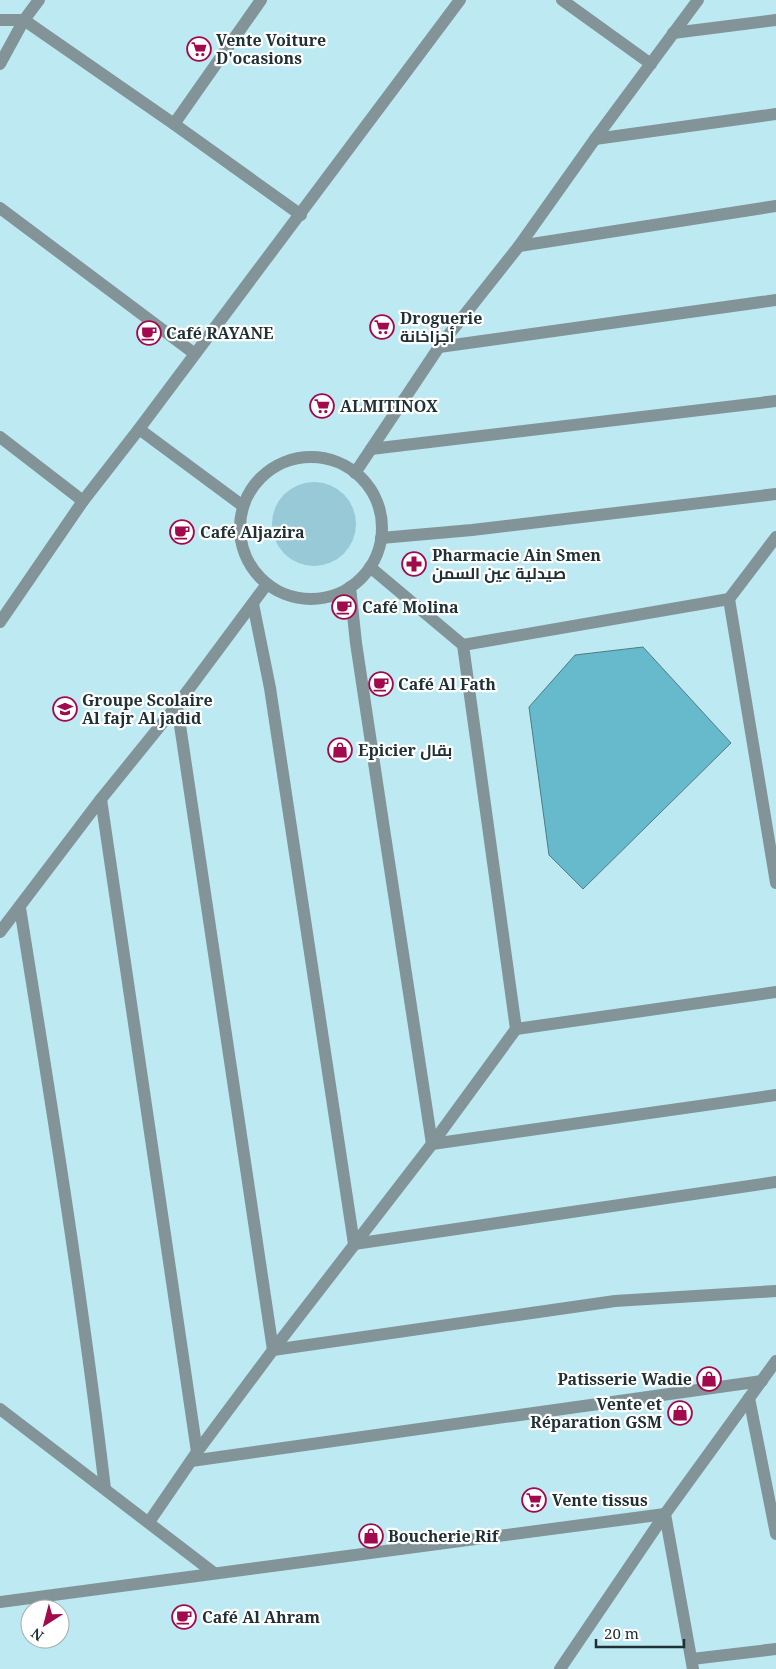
<svg xmlns="http://www.w3.org/2000/svg" width="776" height="1669" font-family="'Noto Serif',Cairo,serif">
  <style>
    .park { fill: #97cad6 }
    .building { fill: #67b9cc; stroke: #527a84 }
    .lines { fill: none; stroke-linecap: round; stroke-linejoin: round }
    .street { stroke: #829498; stroke-width: 12 }
    .labels { text-anchor: middle; dominant-baseline: central; stroke-width: 4.5; stroke-linejoin: round; paint-order: stroke }
    .poi-label { font-size: 16px; font-weight: bold; fill: #203135; stroke: #fff; text-anchor: start }
  </style>
  <rect width="100%" height="100%" fill="#bde9f3"/>
  <circle class="park" cx="314" cy="524" r="42"/>
  <path class="building" d="M643,647L731,743L583,889L549,855L529,707L575,655Z"/>
  <g class="lines">
    <g class="street">
      <path d="M562,0L651,64"/>
      <path d="M0,20H24L174,124L301,215"/>
      <path d="M673,33L776,20"/>
      <path d="M0,64L24,20L39,0"/>
      <path d="M174,124L261,0"/>
      <path d="M595,139L776,114"/>
      <path d="M0,208L195,354"/>
      <path d="M519,246L776,206"/>
      <path d="M439,347L776,300"/>
      <path d="M139,429L243,506"/>
      <path d="M0,437L83,501"/>
      <path d="M371,449L776,401"/>
      <circle cx="311" cy="528" r="71"/>
      <path d="M355,473L439,347L519,246L595,139L698,0"/>
      <path d="M381,538L472,530L776,494"/>
      <path d="M370,567L463,645"/>
      <path d="M350,587L356,643L384,829L432,1144L776,1095"/>
      <path d="M729,599L776,883"/>
      <path d="M253,604L270,688L354,1244L776,1182"/>
      <path d="M0,622L83,501L139,429L460,0"/>
      <path d="M177,705L273,1350L615,1301L776,1291"/>
      <path d="M101,799L197,1452"/>
      <path d="M20,908C51,1101 82,1294 105,1489"/>
      <path d="M0,932L101,799L177,705L267,584"/>
      <path d="M516,1029L776,992"/>
      <path d="M749,1398L776,1534"/>
      <path d="M0,1409L214,1573"/>
      <path d="M191,1461L762,1381"/>
      <path d="M149,1522L197,1452L273,1350L432,1144L516,1029L463,645L729,599L776,537"/>
      <path d="M0,1602L665,1514L693,1669"/>
      <path d="M692,1659L776,1649"/>
      <path d="M560,1669L665,1514L776,1361"/>
    </g>
  </g>
  <defs>
    <g id="supermarket-ring" transform="scale(1.25)"><circle r="9.5" fill="#fff" stroke="#a10a4c" stroke-width="1.5"/><path d="M-6-5.5h2.5l.6 2H6L4.5 2H-2.5L-4.4-4H-6ZM-1.5 3.2a1.3 1.3 0 1 0 .1 0ZM3 3.2a1.3 1.3 0 1 0 .1 0Z" fill="#a10a4c"/></g>
    <g id="cafe-ring" transform="scale(1.25)"><circle r="9.5" fill="#fff" stroke="#a10a4c" stroke-width="1.5"/><path d="M-5.5-4.5H6V0H3Q3 3.5 0 3.5H-2.5Q-5.5 3.5-5.5 0ZM3-3.2v2h1.7v-2ZM-6 4.5H4V6H-6Z" fill="#a10a4c"/></g>
    <g id="pharmacy-ring" transform="scale(1.25)"><circle r="9.5" fill="#fff" stroke="#a10a4c" stroke-width="1.5"/><path d="M-2-6h4v4h4v4h-4v4h-4v-4h-4v-4h4Z" fill="#a10a4c"/></g>
    <g id="school-ring" transform="scale(1.25)"><circle r="9.5" fill="#fff" stroke="#a10a4c" stroke-width="1.5"/><path d="M0-5L7-2L0 1L-7-2ZM-4 1L0 2.5L4 1V4Q0 6-4 4Z" fill="#a10a4c"/></g>
    <g id="shop-ring" transform="scale(1.25)"><circle r="9.5" fill="#fff" stroke="#a10a4c" stroke-width="1.5"/><path d="M-5-2.5h2.3a2.7 3.5 0 0 1 5.4 0H5L5.5 6h-11ZM-1.5-2.5h3a1.5 2.3 0 0 0-3 0Z" fill="#a10a4c"/></g>
  </defs>
  <g fill-rule="evenodd">
    <use href="#supermarket-ring" x="199" y="49"/>
    <use href="#supermarket-ring" x="382" y="327"/>
    <use href="#cafe-ring" x="149" y="333"/>
    <use href="#supermarket-ring" x="322" y="406"/>
    <use href="#cafe-ring" x="182" y="532"/>
    <use href="#pharmacy-ring" x="414" y="564"/>
    <use href="#cafe-ring" x="344" y="607"/>
    <use href="#cafe-ring" x="381" y="684"/>
    <use href="#school-ring" x="65" y="709"/>
    <use href="#shop-ring" x="340" y="750"/>
    <use href="#shop-ring" x="709" y="1379"/>
    <use href="#shop-ring" x="680" y="1413"/>
    <use href="#supermarket-ring" x="534" y="1500"/>
    <use href="#shop-ring" x="371" y="1536"/>
    <use href="#cafe-ring" x="184" y="1617"/>
  </g>
  <g class="labels">
    <g class="poi-label">
      <text x="216" y="40">Vente Voiture<tspan x="216" dy="18">D'ocasions</tspan></text>
      <text x="400" y="318">Droguerie<tspan x="400" dy="18">أجزاخانة</tspan></text>
      <text x="166" y="333">Café RAYANE</text>
      <text x="340" y="406">ALMITINOX</text>
      <text x="200" y="532">Café Aljazira</text>
      <text x="432" y="555">Pharmacie Ain Smen<tspan x="432" dy="18">صيدلية عين السمن</tspan></text>
      <text x="362" y="607">Café Molina</text>
      <text x="398" y="684">Café Al Fath</text>
      <text x="82" y="700">Groupe Scolaire<tspan x="82" dy="18">Al fajr Al jadid</tspan></text>
      <text x="358" y="750">Epicier بقال</text>
      <text x="692" y="1379" text-anchor="end">Patisserie Wadie</text>
      <text x="662" y="1404" text-anchor="end">Vente et<tspan x="662" dy="18">Réparation GSM</tspan></text>
      <text x="552" y="1500">Vente tissus</text>
      <text x="388" y="1536">Boucherie Rif</text>
      <text x="202" y="1617">Café Al Ahram</text>
    </g>
  </g>
  <g transform="translate(45 1624) rotate(216)"><circle r="24" fill="#ffffff" stroke="#a6adae"/>
  <path d="M0-4L9 19L0 12L-9 19Z" fill="#a10a4c"/>
  <text y="-8" font-size="14" font-weight="bold" text-anchor="middle" fill="#203135">N</text>
  </g>
  <path d="M596 1639v8h88v-8" fill="none" stroke="#203135" stroke-width="2.5"/>
  <text x="604" y="1639" font-size="15" fill="#203135" stroke="#ffffff" stroke-width="4" paint-order="stroke">20 m</text>
</svg>
